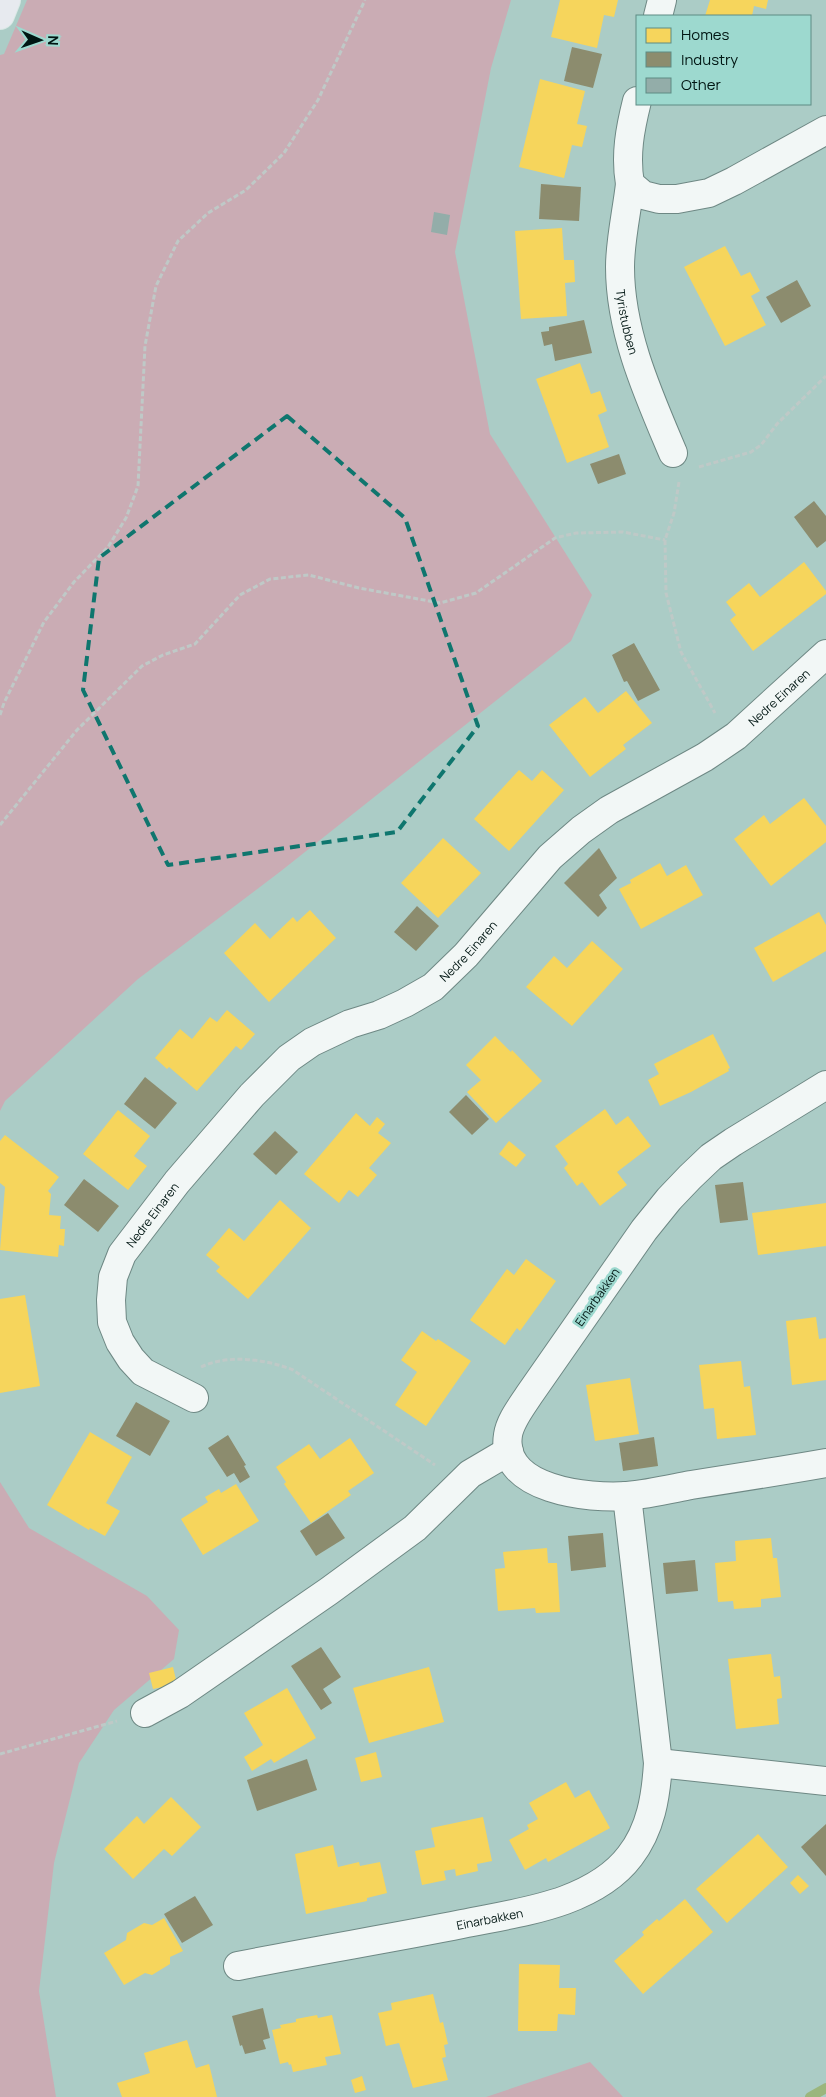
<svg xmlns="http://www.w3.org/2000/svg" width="826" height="2097" font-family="Manrope,sans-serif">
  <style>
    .green { fill: #caacb4 }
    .homes { fill: #f6d55c }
    .industry { fill: #8c8c6e }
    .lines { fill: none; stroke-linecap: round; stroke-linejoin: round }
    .stream { stroke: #9bb67d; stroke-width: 10 }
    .building { fill: #93ada9 }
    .minor-casing { stroke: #6e8884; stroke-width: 30 }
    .major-casing { stroke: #d9e8e5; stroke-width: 30 }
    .path { stroke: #bfc9c7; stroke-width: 3; stroke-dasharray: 5 2.5; stroke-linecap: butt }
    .minor { stroke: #f2f7f6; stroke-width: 28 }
    .major { stroke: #e7eaef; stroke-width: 28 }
    .marked { fill: none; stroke: #0f766e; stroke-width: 4; stroke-dasharray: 10 6; stroke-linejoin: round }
    .labels { text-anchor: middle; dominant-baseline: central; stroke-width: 5; stroke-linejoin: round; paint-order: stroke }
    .street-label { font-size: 12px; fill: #001613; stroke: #9dd9cf }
  </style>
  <rect width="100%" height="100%" fill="#abccc6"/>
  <g class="green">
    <path d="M27,0H511L491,68L455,252L490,434L592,595L571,641L281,871L138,979L5,1101L0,1111V55L4,54Z"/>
    <path d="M0,1482L29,1528L147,1596L179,1630L174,1659L114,1710L79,1763L54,1863L39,1991L56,2097H0Z"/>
    <path d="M590,2062L623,2097H486Z"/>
  </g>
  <g class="homes">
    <path d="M560,0H618L614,17L604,15L597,48L551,37Z"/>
    <path d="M710,0H768L766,9L754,6L752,16H705Z"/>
    <path d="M540,79L585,91L577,124L587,126L582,147L572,145L564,178L519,167Z"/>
    <path d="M562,228L564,260H574L575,282L565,283L567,316L521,319L515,231Z"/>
    <path d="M725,246L741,276L750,272L760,291L751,296L766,325L725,346L684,267Z"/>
    <path d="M580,363L591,394L600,391L607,411L598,415L609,447L567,463L536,379Z"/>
    <path d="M804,562L826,591V594L753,651L730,620L736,615L726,602L749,583L760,597Z"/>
    <path d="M626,691L652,723L623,745L626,749L590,777L549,725L585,697L598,713Z"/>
    <path d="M519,770L532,781L542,770L564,790L509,851L474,819Z"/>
    <path d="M804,798L826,826V842L771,886L734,839L764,815L770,824Z"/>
    <path d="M443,838L481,873L438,918L401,883Z"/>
    <path d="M660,863L667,876L686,865L703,895L641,929L619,889L631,883L630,880Z"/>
    <path d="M310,910L336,938L269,1002L224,953L255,923L270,939L293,917L297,922Z"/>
    <path d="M819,912L826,925V951L773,982L754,948Z"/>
    <path d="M592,941L623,969L572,1026L526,987L554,956L567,968Z"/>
    <path d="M227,1010L255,1034L241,1050L236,1046L197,1091L169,1067L167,1069L155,1058L180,1029L192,1039L210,1017L217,1022Z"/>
    <path d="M713,1034L730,1068L728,1069L729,1071L691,1092L660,1106L648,1080L659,1074L654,1064Z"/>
    <path d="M495,1036L511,1052L512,1050L542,1081L496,1123L467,1092L481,1080L466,1065Z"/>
    <path d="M605,1109L616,1125L628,1116L651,1146L617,1172L627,1185L600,1206L582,1182L577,1186L564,1168L568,1164L555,1146Z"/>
    <path d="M118,1110L150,1136L134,1156L147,1166L128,1190L83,1154Z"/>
    <path d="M356,1113L370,1126L377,1117L385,1124L378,1133L391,1143L369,1168L377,1175L358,1197L349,1190L339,1203L304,1174Z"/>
    <path d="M5,1135L59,1177L48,1191L51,1194L49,1215L61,1216L60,1229H65L64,1246L59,1245L58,1257L0,1250L5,1187L0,1183V1141Z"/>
    <path d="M509,1141L526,1155L516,1167L499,1154Z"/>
    <path d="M280,1200L311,1228L248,1299L216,1271L220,1267L206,1255L229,1228L244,1241Z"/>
    <path d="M826,1203V1246L758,1255L752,1213Z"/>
    <path d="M526,1259L556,1281L520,1331L517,1328L505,1345L470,1320L507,1269L514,1275Z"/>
    <path d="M25,1295L40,1386L0,1393V1299Z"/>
    <path d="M816,1317L819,1339L826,1338V1380L792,1385L786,1321Z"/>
    <path d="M422,1331L436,1341L438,1339L471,1361L426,1426L395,1405L417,1372L401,1360Z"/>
    <path d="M741,1361L744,1387L750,1386L756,1435L717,1439L714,1408L704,1409L699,1365Z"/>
    <path d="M630,1378L639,1434L595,1441L586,1385Z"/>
    <path d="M90,1432L132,1457L106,1503L120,1511L105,1536L90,1528L89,1530L47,1505Z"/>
    <path d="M350,1438L374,1473L348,1491L351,1495L311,1523L284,1484L286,1482L276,1467L309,1444L320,1459Z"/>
    <path d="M236,1484L259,1521L203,1555L181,1519L208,1502L205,1497L219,1489L221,1493Z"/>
    <path d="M771,1538L773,1558H777L781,1597L761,1599V1607L734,1609L733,1601L718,1602L715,1563L736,1561L735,1541Z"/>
    <path d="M547,1548L548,1563H557L560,1612L536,1613L535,1608L498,1611L495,1569L505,1568L503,1552Z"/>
    <path d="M771,1654L774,1677L780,1676L782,1698L777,1699L779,1724L736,1729L728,1659Z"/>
    <path d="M173,1667L177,1684L153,1689L149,1673Z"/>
    <path d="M429,1667L444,1722L369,1743L353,1688Z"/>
    <path d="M287,1688L316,1738L274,1763L271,1759L252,1771L244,1757L263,1745L244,1713Z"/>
    <path d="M376,1752L382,1777L361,1782L355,1758Z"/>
    <path d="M566,1782L575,1798L589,1790L610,1828L548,1862L546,1858L525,1870L509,1840L529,1829L527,1825L538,1819L529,1803Z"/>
    <path d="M171,1797L201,1827L172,1856L164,1849L133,1879L104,1849L137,1816L144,1824Z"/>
    <path d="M483,1817L492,1861L477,1864L478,1871L456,1876L455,1869L444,1871L446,1880L422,1885L415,1851L435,1847L431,1828Z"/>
    <path d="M758,1834L788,1867L727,1923L696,1889Z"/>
    <path d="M333,1845L338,1867L359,1862L360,1866L380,1862L387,1893L367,1898V1901L306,1914L295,1854Z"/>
    <path d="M798,1875L809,1886L800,1894L790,1883Z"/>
    <path d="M685,1899L713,1932L643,1994L614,1961L644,1935L642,1932L657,1919L659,1921Z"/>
    <path d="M164,1918L183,1951L170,1957V1964L152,1975L145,1973L124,1985L104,1953L126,1940L127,1933L144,1923L152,1925Z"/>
    <path d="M519,1964L560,1965L559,1988H576L575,2015L558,2014L557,2031H518Z"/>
    <path d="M433,1994L440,2023L443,2022L448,2044L444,2045L446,2057L442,2058L448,2080L413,2088L399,2043L386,2046L378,2013L392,2010L391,2003Z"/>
    <path d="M317,2015L318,2018L332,2015L341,2054L325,2057L327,2065L293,2072L291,2064L289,2065L288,2062L280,2064L272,2030L281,2028L280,2025L296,2022V2019Z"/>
    <path d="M187,2040L196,2068L209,2064L217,2097H122L117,2083L150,2073L144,2053Z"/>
    <path d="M362,2076L366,2090L355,2093L351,2080Z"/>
  </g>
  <g class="industry">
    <path d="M572,47L602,54L593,88L564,81Z"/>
    <path d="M541,184L581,187L579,221L539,219Z"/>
    <path d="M797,280L811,306L781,323L766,297Z"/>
    <path d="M584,320L592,353L555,361L552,344L544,346L541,332L549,331V327Z"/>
    <path d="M619,454L626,474L598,484L590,464Z"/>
    <path d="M814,501L826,516V541L817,548L794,517Z"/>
    <path d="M634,643L660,690L638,701L627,681L624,682L612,655Z"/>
    <path d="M599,848L617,878L599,895L607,908L598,917L564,883Z"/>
    <path d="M417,906L439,926L416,951L394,932Z"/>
    <path d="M145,1077L177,1103L155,1129L124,1104Z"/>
    <path d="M466,1095L489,1119L472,1135L449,1112Z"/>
    <path d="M275,1131L298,1152L276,1175L253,1154Z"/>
    <path d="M84,1179L119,1206L98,1232L64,1205Z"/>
    <path d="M743,1182L748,1220L720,1223L715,1185Z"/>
    <path d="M136,1402L170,1421L150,1456L116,1436Z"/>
    <path d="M228,1435L246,1465L244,1466L250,1477L240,1483L234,1473L227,1477L208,1448Z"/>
    <path d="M654,1437L658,1466L623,1471L619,1443Z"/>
    <path d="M328,1513L345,1538L316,1556L300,1531Z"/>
    <path d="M603,1533L606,1567L571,1571L568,1536Z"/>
    <path d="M695,1560L698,1591L666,1594L663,1563Z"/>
    <path d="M321,1647L341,1677L323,1689L332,1703L321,1710L291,1666Z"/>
    <path d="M307,1759L317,1790L257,1811L247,1780Z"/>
    <path d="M826,1824V1876L801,1847Z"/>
    <path d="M195,1896L213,1925L182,1943L164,1914Z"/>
    <path d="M263,2008L270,2038L263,2040L266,2049L245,2054L242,2045L240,2046L232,2016Z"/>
  </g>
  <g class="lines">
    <path class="stream" d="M810,2097L826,2088"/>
  </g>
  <path class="building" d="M434,212L450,215L447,235L431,232Z"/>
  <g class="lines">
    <g class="minor-casing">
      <g id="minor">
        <path d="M658,16L662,0"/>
        <path d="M637,101C630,129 625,155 630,184L643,195L659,199H677L709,193L734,181L826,130"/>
        <path id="s1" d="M630,184C627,211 620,240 620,267C620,332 648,394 673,453"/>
        <path d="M826,1085L733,1142L711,1157L690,1177L669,1199L644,1230L529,1395C522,1406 510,1421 508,1435C499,1490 590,1499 627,1496C649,1494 670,1489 691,1485C736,1478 781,1471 826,1463"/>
        <path id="s2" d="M194,1398L143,1372L131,1359L120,1342L112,1322L111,1300L113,1277L122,1254L177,1182L252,1095L289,1058L312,1042L350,1024L379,1015L405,1003L433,987L466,955L550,857L581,830L609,810L705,757L736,736L826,654"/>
        <path d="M145,1713L180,1694L329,1591L415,1528L470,1474L509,1451"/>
        <path d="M658,1763L826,1781"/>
        <path id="s3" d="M238,1966C312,1951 387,1939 462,1924C496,1917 532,1912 565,1900C589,1891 615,1876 630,1856C651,1829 656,1796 658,1763L627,1496"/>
      </g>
    </g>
    <g class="major-casing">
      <path id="major" d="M0,15L6,0"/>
    </g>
    <g class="path">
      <path d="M699,467L751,452L761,445L777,424L826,376"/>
      <path d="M679,482L674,513L665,540L666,593L681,652L715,713"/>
      <path d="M0,715L4,703L44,622L74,582L108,547L126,518L138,486L145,346L156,286L178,241L208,213L246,190L284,153L318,100L365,0"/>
      <path d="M0,825L77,730L142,666L163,655L195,644L240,595L270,579L309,575L359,588L440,603L476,593L555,538L576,533L623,532L665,540"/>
      <path d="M201,1367C228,1354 266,1359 293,1370L435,1465"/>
      <path d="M0,1754L117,1721"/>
    </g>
    <use href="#minor" class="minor"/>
    <use href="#major" class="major"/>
  </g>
  <path class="marked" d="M287,416L405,518L478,726L397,832L168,865L83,690L99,558Z"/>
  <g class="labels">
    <g class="street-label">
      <text stroke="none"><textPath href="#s1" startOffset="139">Tyristubben</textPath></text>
      <text stroke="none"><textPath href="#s2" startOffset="1061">Nedre Einaren</textPath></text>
      <text stroke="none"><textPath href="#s2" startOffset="656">Nedre Einaren</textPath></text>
      <text stroke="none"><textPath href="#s2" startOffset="236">Nedre Einaren</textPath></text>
      <text transform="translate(597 1297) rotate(-55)">Einarbakken</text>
      <text stroke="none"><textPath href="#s3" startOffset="256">Einarbakken</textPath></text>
    </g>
  </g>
  <rect x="636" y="15" width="175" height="90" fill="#9dd9cf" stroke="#5e8b84"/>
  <rect x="646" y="28" width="25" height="15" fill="#f6d55c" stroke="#5e8b84"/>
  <text x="681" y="40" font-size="15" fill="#001613">Homes</text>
  <rect x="646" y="52" width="25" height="15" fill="#8c8c6e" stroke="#5e8b84"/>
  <text x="681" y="65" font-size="15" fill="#001613">Industry</text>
  <rect x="646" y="78" width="25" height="15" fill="#93ada9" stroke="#5e8b84"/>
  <text x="681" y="90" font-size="15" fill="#001613">Other</text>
  <g transform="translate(40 40) rotate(92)" stroke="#9dd9cf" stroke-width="4" paint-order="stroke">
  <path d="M0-4L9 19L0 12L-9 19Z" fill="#001613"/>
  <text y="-8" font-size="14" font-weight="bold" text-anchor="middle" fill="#001613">N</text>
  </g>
</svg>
